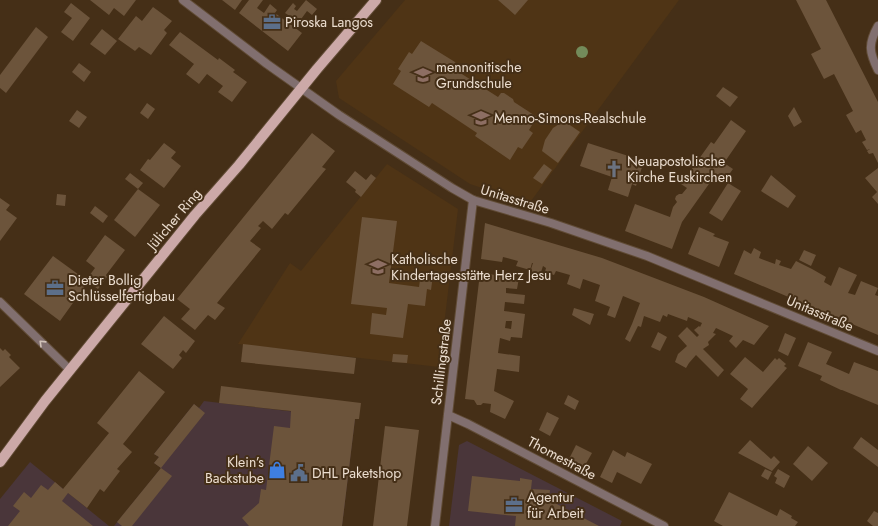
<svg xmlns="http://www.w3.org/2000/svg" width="878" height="526" font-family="Jost,sans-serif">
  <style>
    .commercial { fill: #4a363a }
    .built { fill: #4f3415 }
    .building { fill: #6c543b; fill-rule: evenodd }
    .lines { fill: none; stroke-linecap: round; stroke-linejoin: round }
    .minor-casing { stroke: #604b35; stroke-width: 10 }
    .primary-casing { stroke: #604b35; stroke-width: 12 }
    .minor { stroke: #816f6f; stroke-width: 8 }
    .primary { stroke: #cca9a8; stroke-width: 10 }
    .tree { fill: #738b5a }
    .oneway { stroke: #d1c2b8 }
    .labels { text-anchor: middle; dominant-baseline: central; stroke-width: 4; stroke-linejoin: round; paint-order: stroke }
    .poi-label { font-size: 14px; fill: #ecded0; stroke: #452f17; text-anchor: start }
    .street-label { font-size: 14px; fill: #ecded0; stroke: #452f17 }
  </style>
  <rect width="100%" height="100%" fill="#452f17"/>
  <g class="commercial">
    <path d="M204,401L355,419L342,526H114L161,468L154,463L159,457L154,454L194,404L199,408Z"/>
    <path d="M467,441L622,521L620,526H449L459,445Z"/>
    <path d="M30,462L109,526H0V499Z"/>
  </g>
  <g class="built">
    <path d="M405,0H679L531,201L479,187L470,184L339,98L336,81Z"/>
    <path d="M387,164L458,209L439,367L238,344L290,263L301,271Z"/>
  </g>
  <g class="building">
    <path d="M90,0H136L124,16L114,8L109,15Z"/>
    <path d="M222,0H242L235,10Z"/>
    <path d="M249,0H263L257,8L264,13L270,4L277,10L275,13L302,33L288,51L239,13Z"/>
    <path d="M306,0L317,9L312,15L307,11L299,22L285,13L293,3L296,6L294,9L297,11Z"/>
    <path d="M498,0H528L515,15Z"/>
    <path d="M796,0H826L878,102V163L873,153L869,154L867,151L870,149L867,150L862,142L866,140L861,130L856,133L846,115L853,111L834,74L824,79L811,54L821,49Z"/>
    <path d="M71,3L90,18L73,41L61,32L72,18L64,12Z"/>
    <path d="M153,7L172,21L164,30L167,33L151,55L139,47L135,51L118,39L136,16L142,21Z"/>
    <path d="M36,27L48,37L6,93L0,88V75Z"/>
    <path d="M102,29L117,41L105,55L90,44Z"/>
    <path d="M180,32L218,60L219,58L235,70L233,72L247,82L232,102L218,92L223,86L207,74L199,84L186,74L194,64L169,45Z"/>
    <path d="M421,41L455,62L456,64L454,69L498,97L501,93H504L513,99L514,102L537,117L529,130L533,133L522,149L518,147L510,160L475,136L477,133L432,103L429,107L393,84L401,71L398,69L409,52L412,54Z"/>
    <path d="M79,63L91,72L84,82L72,72Z"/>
    <path d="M723,87L738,97L730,107L716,96Z"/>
    <path d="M147,103L155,109L148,119L140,113Z"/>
    <path d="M794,107L802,122L794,127L788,116Z"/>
    <path d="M77,110L87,117L79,128L69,121Z"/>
    <path d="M731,120L746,131L724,163L733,169L725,180L716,174L682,222L672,249L625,231L635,204L670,217L673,207L677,202L675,199L676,196L679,194H682L687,188L681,184L711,142L714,144Z"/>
    <path d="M564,121L580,132L558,163L542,151L545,140L553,128Z"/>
    <path d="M312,133L335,151L322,167L326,169L288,215L285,213L272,229L263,221L258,226L261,228L250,241L261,249L217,303L225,308L215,320L208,315L195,330L181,319L190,309L177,299Z"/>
    <path d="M164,143L176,152L171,158L181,166L164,188L140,170L148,159L150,160Z"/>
    <path d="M588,143L644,161L636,186L632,184L628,197L608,190L612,177L580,166Z"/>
    <path d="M544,164L552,170L542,184L533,178Z"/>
    <path d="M878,168V204L872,197L877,192L865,178Z"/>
    <path d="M355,171L366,180L371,174L376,178L361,197L355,192L356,190L346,182Z"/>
    <path d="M130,173L143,183L138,189L125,179Z"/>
    <path d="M771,175L796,196L788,208L761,191Z"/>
    <path d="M728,183L741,191L722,221L709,213Z"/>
    <path d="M138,189L160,205L135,237L114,220Z"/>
    <path d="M57,194L66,195L65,206L56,205Z"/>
    <path d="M0,198L10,205L6,210L17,218L0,241Z"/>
    <path d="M95,206L108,216L103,223L90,213Z"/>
    <path d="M362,217L397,221L389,283L419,287L421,273L433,275L431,290L427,289L425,306L408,304L403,338L370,334L372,313L386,315L387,308L351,304Z"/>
    <path d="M485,223L602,258L704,297L769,326L754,345L743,340L736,348L729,341L733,336L716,328L713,333L716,334L708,342L709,345L703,349L724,370L718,377L696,355L689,363L686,368L675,362L678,354L687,346L678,336L687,327L697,337L699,335L694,330L699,326L700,327L702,323L688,317L687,321L668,314L667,317L663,315L660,322L644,316L641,327L638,326L630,342L625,339L632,324L640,303L623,296L615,318L607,315L610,307L595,301L600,285L583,279L580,289L567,284L570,275L556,271L554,275L545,272L546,268L543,266L540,275L530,272L533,263H532L530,270L516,266L518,261L503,257L502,262L481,259Z"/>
    <path d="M699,227L715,234L713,236L729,242L719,267L688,254Z"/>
    <path d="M105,235L125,250L106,275L107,277L98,289L88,282L60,321L24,294L53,256L86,280L95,268L86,261Z"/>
    <path d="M754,248L761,252L759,258L775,264L776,259L781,261L779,265L791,269L796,261L812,269L826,277L824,282L831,286L839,267L857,275L848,293L855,295L861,281L878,288L875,295L878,296V335L734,274L744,250L751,254Z"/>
    <path d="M804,250L816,255L811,266L799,260Z"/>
    <path d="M480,273L519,278L517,289L506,288V293L525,295L524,304L505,302L504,311L525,314L522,338L511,337L510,341L500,338L498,353L520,356L519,372L497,369L494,391L514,401L505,419L490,412L491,404L483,403L481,405H477L474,400L465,399ZM506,321H512L511,329L505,328Z"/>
    <path d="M574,308L594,314L590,325L572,315Z"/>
    <path d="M164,316L195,341L186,353L183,350L179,355L182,358L173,369L141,344Z"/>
    <path d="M658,332L667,337L660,351L651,347Z"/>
    <path d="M785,333L796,338L788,356L778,351Z"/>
    <path d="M808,342L832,352L826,364L849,374L854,362L878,371V405L842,390H841L820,380L822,376L798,366Z"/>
    <path d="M243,344L356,358L354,374L241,362Z"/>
    <path d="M0,348L3,351L5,349L11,355L9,357L20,368L0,387Z"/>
    <path d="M393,354L408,355L407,363L392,362Z"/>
    <path d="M745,357L763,372L775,358L777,360L779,358L786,364L784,366L787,368L752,408L740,399L748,389L730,374Z"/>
    <path d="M139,371L165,392L123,444L132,452L117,469L120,471L104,492L100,489L87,508L68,493L62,501L93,526H8L20,511L13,506L24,492L31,498L41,485L48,490L55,482L63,489L109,433L97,423Z"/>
    <path d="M221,386L361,403L359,419H355L342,526H249L242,518L259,503L261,489L266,490L274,426L290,428L291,411L219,403Z"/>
    <path d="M568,395L579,401L575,410L564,404Z"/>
    <path d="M194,404L205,413L161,468L154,463L159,457L154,454Z"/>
    <path d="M547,412L559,418L550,436L539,430Z"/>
    <path d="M385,426L419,430L407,526H373Z"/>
    <path d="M861,437L878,450V467L853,448Z"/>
    <path d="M750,440L771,459L774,456L780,462L772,471L738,453Z"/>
    <path d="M576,445L592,453L583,469L568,461Z"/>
    <path d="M808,446L828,463L812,481L793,464Z"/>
    <path d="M613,450L625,457L627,452L652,464L641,484L617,472L612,483L600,477Z"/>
    <path d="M161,468L172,476L132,526H122L117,522Z"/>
    <path d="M765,469L772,472L768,480L761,476Z"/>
    <path d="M778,469L790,476L784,488L775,483L777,478L774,476Z"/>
    <path d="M472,476L520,481V478L532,480L531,489L550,490L549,500L599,526H515L516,516L468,511Z"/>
    <path d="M729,492L777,516L780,509L792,516L791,518L798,522L795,526H723L714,521Z"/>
    <path d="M874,511L878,513V526H873L867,521Z"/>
  </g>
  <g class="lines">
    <g class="minor-casing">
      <g id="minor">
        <path d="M183,0L267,64L339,115L452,188L473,200L551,223L647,256L878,351"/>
        <path d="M878,26C868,44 869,52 878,70"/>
        <path d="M0,302L70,370"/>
        <path d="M448,415L468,424L664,526"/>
        <path d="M435,526L473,200"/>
      </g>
    </g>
    <g class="primary-casing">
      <path id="primary" d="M0,462L45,401L195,215L239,165L317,69L376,0"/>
    </g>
    <use href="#minor" class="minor"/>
    <use href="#primary" class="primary"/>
  </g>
  <circle class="tree" cx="582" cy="52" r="6"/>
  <defs><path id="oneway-chevron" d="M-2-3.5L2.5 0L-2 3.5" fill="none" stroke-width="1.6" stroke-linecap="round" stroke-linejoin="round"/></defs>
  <use class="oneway" href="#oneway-chevron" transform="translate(42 343) rotate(-136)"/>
  <defs>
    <g id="office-bare" transform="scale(1.38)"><path d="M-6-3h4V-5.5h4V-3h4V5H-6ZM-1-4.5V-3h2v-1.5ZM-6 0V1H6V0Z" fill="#5c6f8a" stroke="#452f17" stroke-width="2.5" paint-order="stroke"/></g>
    <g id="school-bare" transform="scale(1.38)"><path d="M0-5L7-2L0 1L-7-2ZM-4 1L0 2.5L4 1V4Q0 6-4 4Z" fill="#8d6e63" stroke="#452f17" stroke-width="2.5" paint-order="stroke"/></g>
    <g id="church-bare" transform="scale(1.38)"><path d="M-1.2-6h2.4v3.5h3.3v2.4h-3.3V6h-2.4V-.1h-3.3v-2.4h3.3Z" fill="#6b7280" stroke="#452f17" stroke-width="2.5" paint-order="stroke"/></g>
    <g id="shop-bare" transform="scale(1.38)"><path d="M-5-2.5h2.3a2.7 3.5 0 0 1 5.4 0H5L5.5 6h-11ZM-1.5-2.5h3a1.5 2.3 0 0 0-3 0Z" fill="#3f7fe0" stroke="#452f17" stroke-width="2.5" paint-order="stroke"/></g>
    <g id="civic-bare" transform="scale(1.38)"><path d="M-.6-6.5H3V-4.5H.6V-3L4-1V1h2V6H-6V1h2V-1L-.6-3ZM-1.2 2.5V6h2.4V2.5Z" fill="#5c6f8a" stroke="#452f17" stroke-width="2.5" paint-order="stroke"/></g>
  </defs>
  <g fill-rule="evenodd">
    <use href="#office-bare" x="272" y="22"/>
    <use href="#school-bare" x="423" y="75"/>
    <use href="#school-bare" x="481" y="118"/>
    <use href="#church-bare" x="614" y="169"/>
    <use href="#school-bare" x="378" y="267"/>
    <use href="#office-bare" x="55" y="288"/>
    <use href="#shop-bare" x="277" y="470"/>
    <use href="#civic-bare" x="299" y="473"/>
    <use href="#office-bare" x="514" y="505"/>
  </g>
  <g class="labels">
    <g class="poi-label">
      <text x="285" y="22">Piroska Langos</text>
      <text x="436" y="67">mennonitische<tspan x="436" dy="16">Grundschule</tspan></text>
      <text x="494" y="118">Menno-Simons-Realschule</text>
      <text x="627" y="161">Neuapostolische<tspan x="627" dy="16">Kirche Euskirchen</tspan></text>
      <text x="391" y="259">Katholische<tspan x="391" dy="16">Kindertagesstätte Herz Jesu</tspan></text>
      <text x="68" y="280">Dieter Bollig<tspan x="68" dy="16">Schlüsselfertigbau</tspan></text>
      <text x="264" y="462" text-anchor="end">Klein’s<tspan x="264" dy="16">Backstube</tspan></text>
      <text x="312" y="473">DHL Paketshop</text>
      <text x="527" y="497">Agentur<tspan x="527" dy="16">für Arbeit</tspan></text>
    </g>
    <g class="street-label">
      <text transform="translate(515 199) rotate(17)">Unitasstraße</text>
      <text transform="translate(174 219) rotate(-50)">Jülicher Ring</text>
      <text transform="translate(820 313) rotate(23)">Unitasstraße</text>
      <text transform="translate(441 362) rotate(-83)">Schillingstraße</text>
      <text transform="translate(562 458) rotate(28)">Thomestraße</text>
    </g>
  </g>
</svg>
